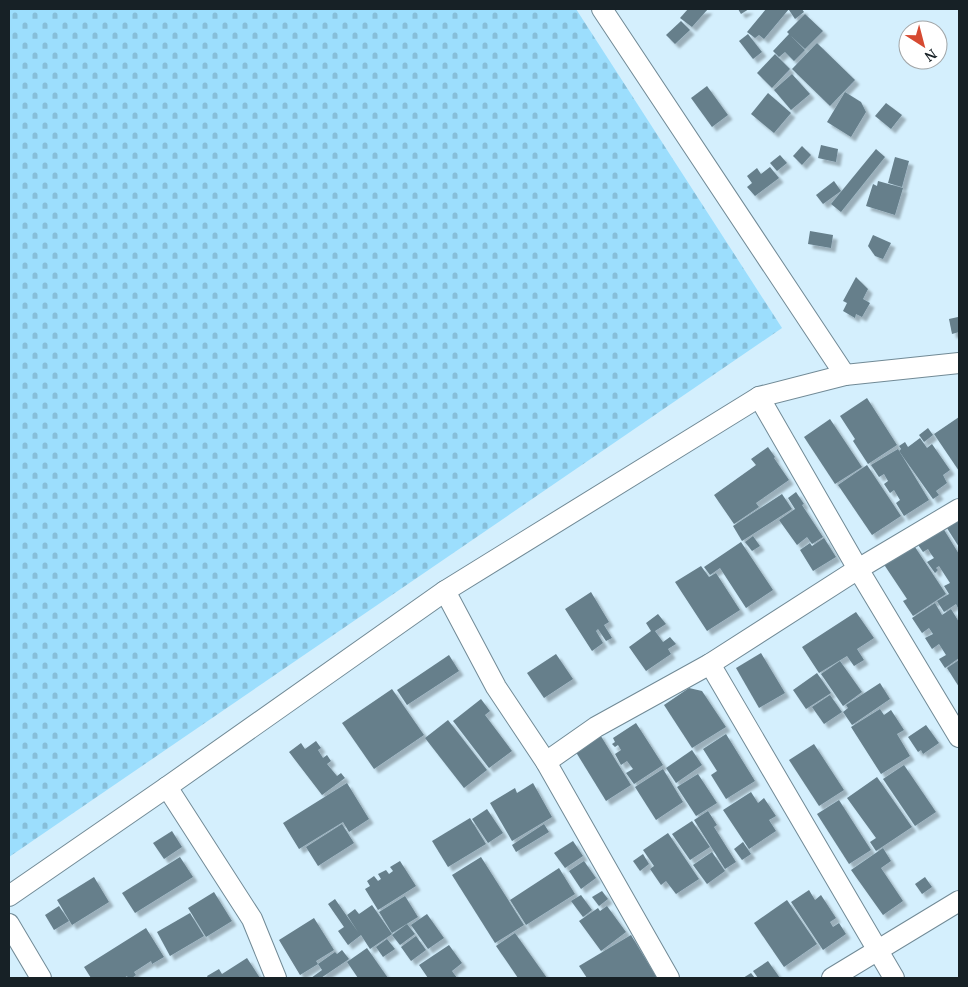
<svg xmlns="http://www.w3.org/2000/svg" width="968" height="987" font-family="'PT Serif',serif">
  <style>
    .cemetery { fill: url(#cemetery-stones) }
    .building { fill: #667f8b; filter: url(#shadow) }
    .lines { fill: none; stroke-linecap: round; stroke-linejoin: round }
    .minor-casing { stroke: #718a96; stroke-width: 22 }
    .minor { stroke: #fff; stroke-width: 20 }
  </style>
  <defs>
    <pattern id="cemetery-stones" width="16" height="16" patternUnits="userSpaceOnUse" patternTransform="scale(1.25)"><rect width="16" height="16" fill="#9cdefd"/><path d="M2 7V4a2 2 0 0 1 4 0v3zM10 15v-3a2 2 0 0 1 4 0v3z" fill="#86bed9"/></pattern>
    <filter id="shadow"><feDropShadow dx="4.5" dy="4.5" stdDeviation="1" flood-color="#0004"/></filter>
  </defs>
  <rect width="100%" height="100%" fill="#d4effd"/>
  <path class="cemetery" d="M9,9H576L782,328L9,857Z"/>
  <g class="building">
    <path d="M688,9H708L692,27L680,18Z"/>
    <path d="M738,9H749L741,14Z"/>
    <path d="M766,9H789L764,39L759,35L755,38L747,32Z"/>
    <path d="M791,9H802L804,12L795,19L789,10Z"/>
    <path d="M805,14L823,31L805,49L791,36L805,50L794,61L785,52L779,57L773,51L789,34L787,32Z"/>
    <path d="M681,21L690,30L675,44L666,35Z"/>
    <path d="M748,34L762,52L753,59L739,41Z"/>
    <path d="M817,43L855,80L830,106L792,69Z"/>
    <path d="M775,54L790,69L772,88L757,73Z"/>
    <path d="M792,74L810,94L791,110L774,90Z"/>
    <path d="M707,86L728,115L712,127L691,98Z"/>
    <path d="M845,92L861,102L866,112L851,137L827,122Z"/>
    <path d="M768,93L791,113L774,133L751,114Z"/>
    <path d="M886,103L902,115L891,129L875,116Z"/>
    <path d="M821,145L838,149L836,162L818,158Z"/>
    <path d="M802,146L811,155L802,165L793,156Z"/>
    <path d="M876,149L885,157L841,212L831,204Z"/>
    <path d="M780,155L787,163L777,171L770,163Z"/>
    <path d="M895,157L909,161L902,187L888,183Z"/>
    <path d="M770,167L779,178L755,196L747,187L752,183L747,176L757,168L761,174Z"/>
    <path d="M834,181L841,191L823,204L816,195Z"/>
    <path d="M878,181L903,188L895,215L866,206L873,184L877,186Z"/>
    <path d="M810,231L833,235L831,248L808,244Z"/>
    <path d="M873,235L891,243L883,259L875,256L868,246Z"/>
    <path d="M856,277L868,289L863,299L870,303L862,317L856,314L855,318L843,311L847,303L843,301Z"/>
    <path d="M958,317L959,332L952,334L949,319Z"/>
    <path d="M867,398L897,445L868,464L853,441L855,439L840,416Z"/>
    <path d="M959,417V471L934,434Z"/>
    <path d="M830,419L862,467L835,484L804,437Z"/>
    <path d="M928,428L933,435L924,442L919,435Z"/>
    <path d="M920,438L927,448L932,444L950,470L943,475L947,483L936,491L939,495L933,499L899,451L901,449L899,446L905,442L908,447Z"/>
    <path d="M768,447L775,457L774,458L789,480L756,503L759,507L734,524L714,495L756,465L751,459Z"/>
    <path d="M898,449L929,500L904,516L896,503L900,500L894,490L890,493L884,484L888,481L884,474L879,477L871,465Z"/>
    <path d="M867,465L901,516L872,535L838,485Z"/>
    <path d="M796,492L804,504L802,505L823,537L812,544L807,537L797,545L779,520L795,509L788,498Z"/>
    <path d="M782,494L792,509L742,541L733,526Z"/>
    <path d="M959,516V547L945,525Z"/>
    <path d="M941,525L959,554V610L956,604L944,612L937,601L949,594L944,586L950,583L939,566L936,568L938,570L935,573L927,562L934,558L931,554L928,549L923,552L916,542Z"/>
    <path d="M753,536L760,546L752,551L745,542Z"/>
    <path d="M824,538L836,557L813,571L800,550L810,543L812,546Z"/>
    <path d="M741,542L773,590L746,608L720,568L710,575L704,567Z"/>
    <path d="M913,544L946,594L913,616L903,601L907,599L883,563Z"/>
    <path d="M701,566L709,577L716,573L740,610L707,631L675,582Z"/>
    <path d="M591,592L609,622L604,625L612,638L606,641L598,629L596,631L603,643L592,651L565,609Z"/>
    <path d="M935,603L942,615L951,609L959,622V658L945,668L939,659L946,655L939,644L932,649L925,638L933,634L929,628L922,633L912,618Z"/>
    <path d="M856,612L874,638L857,649L864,660L854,666L847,656L819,673L802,647Z"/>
    <path d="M658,614L666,624L655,631L663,642L670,637L676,644L668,649L671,654L646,671L629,647L651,631L646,623Z"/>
    <path d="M761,653L785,693L759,708L736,668Z"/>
    <path d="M556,654L573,679L544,698L527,673Z"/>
    <path d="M449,655L459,671L407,705L397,690Z"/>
    <path d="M959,660V687L947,668Z"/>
    <path d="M840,661L862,692L843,706L821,674Z"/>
    <path d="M817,673L831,693L806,709L793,690Z"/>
    <path d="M880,683L890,699L852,725L843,712L848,708L846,705Z"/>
    <path d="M689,688L702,691L726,727L692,748L664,705Z"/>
    <path d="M392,689L424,735L374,769L342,723Z"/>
    <path d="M830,695L842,712L824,724L812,707Z"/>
    <path d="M481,699L490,711L485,715L512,751L489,768L453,721Z"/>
    <path d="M880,709L884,715L891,710L904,730L897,734L910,756L881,774L851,727Z"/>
    <path d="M448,720L487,770L464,788L425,738Z"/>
    <path d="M636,723L663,765L634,784L626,773L633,769L627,761L621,765L615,754L621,750L618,745L615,747L612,744L615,742L613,738Z"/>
    <path d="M926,725L939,743L923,754L921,750L918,752L908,737Z"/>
    <path d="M599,733L631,785L606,801L574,749Z"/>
    <path d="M726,734L755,781L726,799L711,775L717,771L703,749Z"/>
    <path d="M316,741L321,748L318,750L323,758L327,755L331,761L327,764L337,776L341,773L345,778L322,795L289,752L301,743L305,749Z"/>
    <path d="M814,744L844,790L819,806L789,760Z"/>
    <path d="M692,750L702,765L676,783L666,768Z"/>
    <path d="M904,765L936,812L915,826L883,779Z"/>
    <path d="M663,769L683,802L656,820L635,787Z"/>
    <path d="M698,774L717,803L696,816L677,787Z"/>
    <path d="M877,777L912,827L876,851L870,842L876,838L847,798Z"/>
    <path d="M347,783L369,819L349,832L343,822L299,849L283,823Z"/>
    <path d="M533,783L552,817L512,841L490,803L515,788L517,793Z"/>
    <path d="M751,792L758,803L764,798L776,816L769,820L776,831L749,849L723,810Z"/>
    <path d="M839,800L871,850L849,864L817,814Z"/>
    <path d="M487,809L503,833L488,843L472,819Z"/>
    <path d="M708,811L717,825L714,827L736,862L725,869L694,820Z"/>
    <path d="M470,818L486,844L448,867L432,841Z"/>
    <path d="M692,821L710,847L690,860L672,834Z"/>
    <path d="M342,824L354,843L318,866L306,847Z"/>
    <path d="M544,824L549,832L516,852L512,845Z"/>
    <path d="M172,831L182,847L164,859L153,843Z"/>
    <path d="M668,833L699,879L676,894L666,881L661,885L650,869L654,866L643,850Z"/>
    <path d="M573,841L583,856L565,868L554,853Z"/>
    <path d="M743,842L751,854L742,860L734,849Z"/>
    <path d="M883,848L891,861L881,868L903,901L883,915L851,870Z"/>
    <path d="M712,852L725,871L707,884L693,865Z"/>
    <path d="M643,854L649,864L640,871L633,861Z"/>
    <path d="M180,857L193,877L135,913L122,893Z"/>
    <path d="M481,857L524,925L495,943L452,875Z"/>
    <path d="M400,861L416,886L378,910L365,889L370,886L367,881L374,876L378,881L381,879L378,874L386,870L389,874L393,871L390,867Z"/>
    <path d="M584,861L596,878L581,889L569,871Z"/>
    <path d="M559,868L575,894L526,925L510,900Z"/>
    <path d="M94,877L109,902L72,925L57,900Z"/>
    <path d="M925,877L932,887L922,894L915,884Z"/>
    <path d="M809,890L815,900L821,895L836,918L830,922L833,927L839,923L846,934L823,950L791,902Z"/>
    <path d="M602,891L608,899L599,906L592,897Z"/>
    <path d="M214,892L232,921L206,937L188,908Z"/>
    <path d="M581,895L592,910L583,917L571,901Z"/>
    <path d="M405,896L418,917L392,933L379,912Z"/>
    <path d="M335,899L358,932L347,915L355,909L359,914L372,905L392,934L370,949L361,935L348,945L338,931L344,927L328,904Z"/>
    <path d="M787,900L817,944L784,967L754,923Z"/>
    <path d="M59,906L69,921L54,930L45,915Z"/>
    <path d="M607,906L626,932L601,951L579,921L598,908L600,911Z"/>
    <path d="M190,913L204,936L170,956L157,932Z"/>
    <path d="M427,914L444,938L428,949L411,925Z"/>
    <path d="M314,918L334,950L316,961L318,964L335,952L337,954L342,950L349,959L321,978H311L322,970L318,964L300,975L279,940Z"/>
    <path d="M407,924L415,934L400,945L392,935Z"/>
    <path d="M146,928L164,957L152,964L151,961L134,972L136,975L132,978H128L127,976L124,978H91L84,967Z"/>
    <path d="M515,933L547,978H518L496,946Z"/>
    <path d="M631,935L657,978H587L579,966Z"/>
    <path d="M416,936L426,950L411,961L401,947Z"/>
    <path d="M387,939L395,949L383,957L376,947Z"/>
    <path d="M449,945L462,963L452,971L457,978H438L437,977V978H428L419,965Z"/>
    <path d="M367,948L388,978H358L347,962Z"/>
    <path d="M247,958L260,978H208L207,976L219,969L222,974Z"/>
    <path d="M768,961L780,978H758L753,971Z"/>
    <path d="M751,973L755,978H743Z"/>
  </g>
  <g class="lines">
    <g class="minor-casing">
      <g id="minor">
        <path d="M602,9L845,375"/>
        <path d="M759,397L858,569L959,737"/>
        <path d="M445,591L496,687L546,762L669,978"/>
        <path d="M710,664L894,978"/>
        <path d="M546,762L596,727L710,664L858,569L959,509"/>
        <path d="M167,787L252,919L276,978"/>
        <path d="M9,896L167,787L445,591L759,397L845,375L959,363"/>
        <path d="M9,924L41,978"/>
        <path d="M832,978L959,901"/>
      </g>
    </g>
    <use href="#minor" class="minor"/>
  </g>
  <rect width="968" height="987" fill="none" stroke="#172126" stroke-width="20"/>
  <g transform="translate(923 45) rotate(144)"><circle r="24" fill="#ffffff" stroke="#a2a6a8"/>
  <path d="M0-4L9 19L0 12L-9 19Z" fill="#d64a32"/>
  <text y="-8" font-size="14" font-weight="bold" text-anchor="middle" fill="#172126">N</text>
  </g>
</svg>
